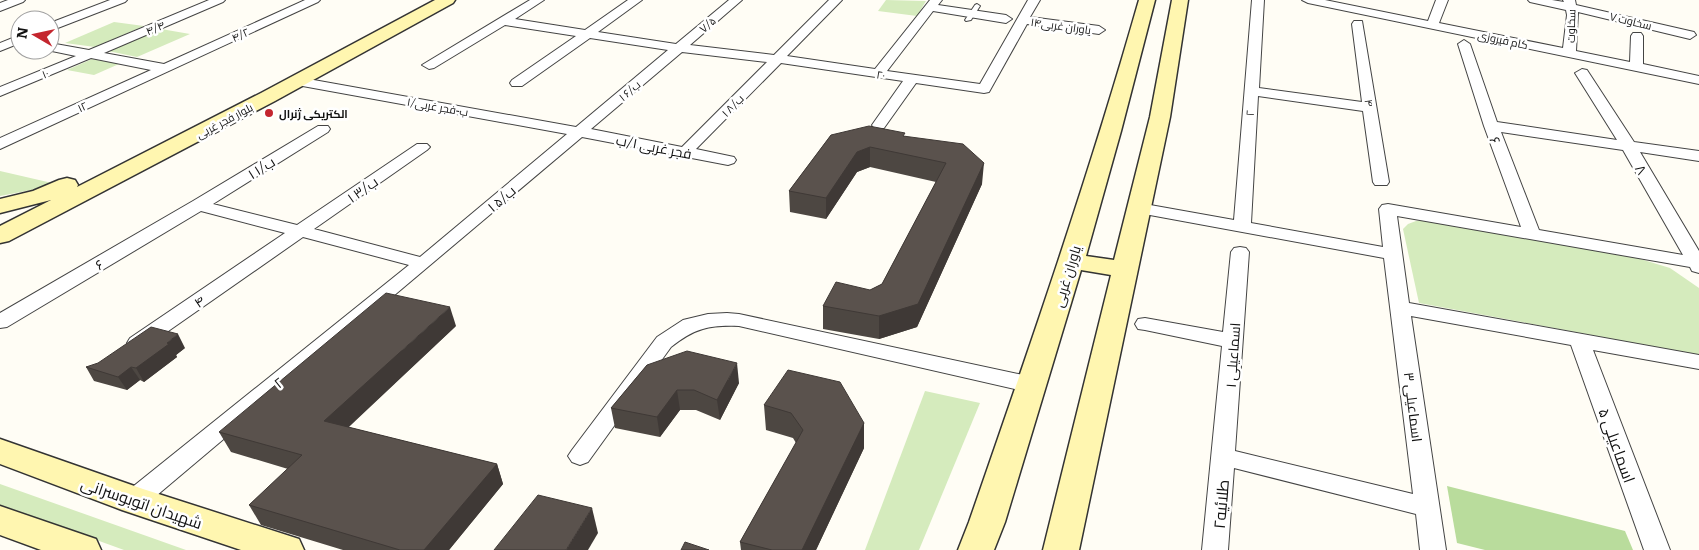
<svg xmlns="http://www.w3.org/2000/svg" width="1699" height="550" font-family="Literata,Cairo,serif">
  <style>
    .green { fill: #d5ebbd }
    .forest { fill: #b9dc9c }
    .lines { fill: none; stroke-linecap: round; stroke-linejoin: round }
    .service-casing { stroke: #444; stroke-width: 2 }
    .minor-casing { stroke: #444; stroke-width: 2 }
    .secondary-casing { stroke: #333; stroke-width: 3 }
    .service { fill: #fff; fill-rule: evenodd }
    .minor { fill: #fff; fill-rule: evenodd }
    .secondary { fill: #fff6b0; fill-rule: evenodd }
    .wall { fill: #4d4742 }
    .shaded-wall { fill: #3f3936 }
    .building { fill: #5a524d; stroke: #3f3936 }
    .poi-dot { fill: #c4262e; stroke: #fff; stroke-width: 2 }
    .labels { text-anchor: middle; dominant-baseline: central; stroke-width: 5; stroke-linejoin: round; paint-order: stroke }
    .far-street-label { font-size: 11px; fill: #111; stroke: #fff }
    .far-poi-label { font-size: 11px; font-weight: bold; fill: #111; stroke: #fff; text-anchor: start }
    .street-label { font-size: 14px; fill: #111; stroke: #fff }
    .near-street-label { font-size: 16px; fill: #111; stroke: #fff }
  </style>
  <rect width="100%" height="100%" fill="#fffdf5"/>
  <g class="green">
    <path d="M886,0L926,1L917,16L878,11Z"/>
    <path d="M114,22L144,26L95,47L65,43Z"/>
    <path d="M161,29L190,34L137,57L108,51Z"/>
    <path d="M92,59L119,64L94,75L67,70Z"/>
    <path d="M0,171L52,183L42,188L0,196Z"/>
    <path d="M1416,221H1428L1637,258L1670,268L1699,288V355L1419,303L1403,229L1408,224Z"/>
    <path d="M925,391L980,403L919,550H865Z"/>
    <path d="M0,484L186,550H124L0,505Z"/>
  </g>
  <path class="forest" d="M1447,486L1625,531L1633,550H1485L1457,543Z"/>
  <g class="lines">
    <g class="service-casing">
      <path id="service" d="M977,4L980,6L971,20L966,21L965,20L975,5Z"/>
    </g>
    <g class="minor-casing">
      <g id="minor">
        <path d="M8,0H25L23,2L0,11V3Z"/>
        <path d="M110,0H127L125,2L50,31V23Z"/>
        <path d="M209,0H225L223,2L104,53L164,64L305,0H320L318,2L0,149V138L151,70L91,58L0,96V87L76,56L47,50H50V43L89,50Z"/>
        <path d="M530,0H544L515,19L585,30L628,0H642L598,32L676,44L729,0H742L690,45L774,55L829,0H842L787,56L875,69L930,0H942L938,5L1006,15L1012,19L1006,23L933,11L887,71L980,84L1028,0H1040L1030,17L1099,26L1105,30L1099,34L1027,24L989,92L984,93L916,83L884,128H874L872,125L903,81L781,63L696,149L734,157L736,160L734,163L728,165L582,137L143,507L134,510L125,507L122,500L125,493L409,265L303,237L144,348L137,350L130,348L127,343L130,338L285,233L201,211L7,327L0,328V313L193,201L318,126H328L330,129L328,132L213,204L297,225L417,144H427L430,147L427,150L314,229L420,257L567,134L297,85L290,81L297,77L576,127L668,50L590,38L522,86H512L510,83L512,80L576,36L505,25L434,68L429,69L422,65ZM682,52L767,62L682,147L591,129Z"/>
        <path d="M1252,0H1264L1259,88L1362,102L1352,24L1354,21H1362L1389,182L1387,185H1375L1373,182L1363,111L1258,96L1251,223L1383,247L1379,209L1382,205L1388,204L1521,227L1484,126L1458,44L1464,40L1470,44L1497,122L1617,140L1575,73L1582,69L1587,70L1634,142L1699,151V161L1640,152L1699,251V273L1692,271L1690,267L1397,216L1409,303L1699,355V369L1593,350L1670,550H1644L1571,345L1411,316L1446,550H1420L1416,514L1234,468L1228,550H1202L1222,346L1145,330L1138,329L1135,324L1138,319L1145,318L1223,332L1231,252L1234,248L1240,247L1246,248L1249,252L1235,451L1413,494L1384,258L1139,213L1133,212L1131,208L1133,204L1139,203L1234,220ZM1501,132L1623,150L1683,255L1539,230Z"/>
        <path d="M1302,0H1325L1428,21L1436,0H1448L1439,23L1563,48L1567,15L1566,10L1530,2L1528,0H1552L1564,2L1563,0H1575L1576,5L1694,32L1696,35L1690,39L1578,12L1576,51L1630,62L1631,36L1633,33H1641L1643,36V64L1699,76V84L1308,3Z"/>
        <path d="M20,35V43L0,51V43Z"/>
        <path d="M727,313L739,314L1032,377L1040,380L1043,385L1040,390L1032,393L739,326C709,325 695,328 671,347L588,462L580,465L572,462L568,456L572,450L657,337L683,320L708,314Z"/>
      </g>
    </g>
    <g class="secondary-casing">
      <g id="secondary">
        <path d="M435,0H455L453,3L275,101L9,241L0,243V226L51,200L0,213V199L33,191L59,180L67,178L75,180L78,185L77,187L261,93Z"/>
        <path d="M1139,0H1155L1121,131L1086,256L1114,260L1150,117L1172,0H1188L1170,117L1079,550H1043L1111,275L1081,270L1005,522L994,550H958L969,522C1029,349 1089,176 1139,0Z"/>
        <path d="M0,439L143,489L299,539L304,550H241L122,510L0,464Z"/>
        <path d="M0,506L96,539L101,550H41L0,535Z"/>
      </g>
    </g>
    <use href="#service" class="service"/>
    <use href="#minor" class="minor"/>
    <use href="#secondary" class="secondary"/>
  </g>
  <g class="wall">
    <path d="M831,135L904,136L982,184L917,327L879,339L823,329V306L870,290L882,284L936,182L870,167L857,172L826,219L790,212L789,191Z"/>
    <path d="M456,326L348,427L497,464L503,484L449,550H343L261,525L249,505L288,469L231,452L219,432Z"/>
    <path d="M185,348L176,355L177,357L144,382L140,380L127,390L94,381L86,367Z"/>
    <path d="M647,365L739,383L720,420L696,410H680L660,437L615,428L611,408Z"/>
    <path d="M764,405L864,423V448L816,550H741L740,542L796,443L793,438L766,430Z"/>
  </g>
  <g class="shaded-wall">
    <path d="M870,147V167L857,172L826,219V198L857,152Z"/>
    <path d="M984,163L982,184L917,327L879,339V316Z"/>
    <path d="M450,307L456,326L334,441L324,421Z"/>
    <path d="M178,334L185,348L176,355L177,357L144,382L136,368Z"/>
    <path d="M737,363L739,383L720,420L717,400Z"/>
    <path d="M131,367L140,380L127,390L118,377Z"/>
    <path d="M677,390L680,410L660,437L657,417Z"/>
    <path d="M864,423V448L816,550H802Z"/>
    <path d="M497,464L503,484L449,550H424Z"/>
    <path d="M592,508L598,533L588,550H566Z"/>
  </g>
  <g class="building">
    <path d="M869,126L905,133L903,136L963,144L984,163L918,304L879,316L823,306L836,282L870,290L882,284L946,163L870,147L857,152L826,198L789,191L831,135Z"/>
    <path d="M386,293L450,307L324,421L497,464L424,550H400L249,505L302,455L219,432Z"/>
    <path d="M151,327L178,334L167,343L169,344L136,368L131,367L118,377L86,367L98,363Z"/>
    <path d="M687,351L737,363L717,400L694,390H677L657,417L611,408L647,365Z"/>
    <path d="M788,370L840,382L864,423L802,550H772L740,542L803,430L791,413L764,405Z"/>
    <path d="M538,495L592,508L566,550H494Z"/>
    <path d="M685,542L709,550H681Z"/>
  </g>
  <circle class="poi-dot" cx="269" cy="113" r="5"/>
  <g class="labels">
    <g class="far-street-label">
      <text transform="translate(1631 20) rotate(14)">سخاوت ۷</text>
      <text transform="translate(707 24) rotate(-40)">۷/۵</text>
      <text transform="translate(1061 25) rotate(8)">یاوران غربی۱۴</text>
      <text transform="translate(1570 26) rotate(-89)">سخاوت</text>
      <text transform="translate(155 27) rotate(-23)">۴/۴</text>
      <text transform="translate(240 34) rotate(-24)">۴/۲</text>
      <text transform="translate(1503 39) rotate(12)">کام فیروزی</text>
      <text transform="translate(45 73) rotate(-22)">۱۰</text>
      <text transform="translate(881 74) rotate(9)">۲۰</text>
      <text transform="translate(629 90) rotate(-40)">۱ ب/۶</text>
      <text transform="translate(1370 103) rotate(82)">۴</text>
      <text transform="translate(732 105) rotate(-45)">۱ ب/۸</text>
      <text transform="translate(82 106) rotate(-25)">۱۲</text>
      <text transform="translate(438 106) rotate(10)">۱/ب-فجر غربی</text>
      <text transform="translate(1249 113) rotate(-86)">۲</text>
      <text transform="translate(224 120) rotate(-28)">بلوار فجر غربی</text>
    </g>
    <g class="far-poi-label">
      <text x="279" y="113">الکتریکی ژنرال</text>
    </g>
    <g class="street-label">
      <text transform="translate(1496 140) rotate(70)">۶</text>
      <text transform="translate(654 146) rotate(11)">فجر غربی ۱/ب</text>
      <text transform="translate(261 167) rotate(-32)">۱ ب/۱</text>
      <text transform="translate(1642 169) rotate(60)">۸</text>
      <text transform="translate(362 189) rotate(-35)">۱ ب/۳</text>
      <text transform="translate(501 198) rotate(-40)">۱ ب/۵</text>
      <text transform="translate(99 264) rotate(-30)">۶</text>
      <text transform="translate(1066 276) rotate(-73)">یاوران غربی</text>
      <text transform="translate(199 301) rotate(-34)">۴</text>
      <text transform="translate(1232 355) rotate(-86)">اسماعیلی ۱</text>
      <text transform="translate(278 382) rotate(-39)">۲</text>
      <text transform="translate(1414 407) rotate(83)">اسماعیلی ۳</text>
    </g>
    <g class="near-street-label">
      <text transform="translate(1618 445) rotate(70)">اسماعیلی ۵</text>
      <text transform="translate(142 502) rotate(19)">شهیدان اتوبوسرانی</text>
      <text transform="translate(1220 504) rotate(-85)">طلائیه۲</text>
    </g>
  </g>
  <g transform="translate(35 35) rotate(279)"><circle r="24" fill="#ffffff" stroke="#a0a0a0"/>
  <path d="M0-4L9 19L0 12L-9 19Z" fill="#c4262e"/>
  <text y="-8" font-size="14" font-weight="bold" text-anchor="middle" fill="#111111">N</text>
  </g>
</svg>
